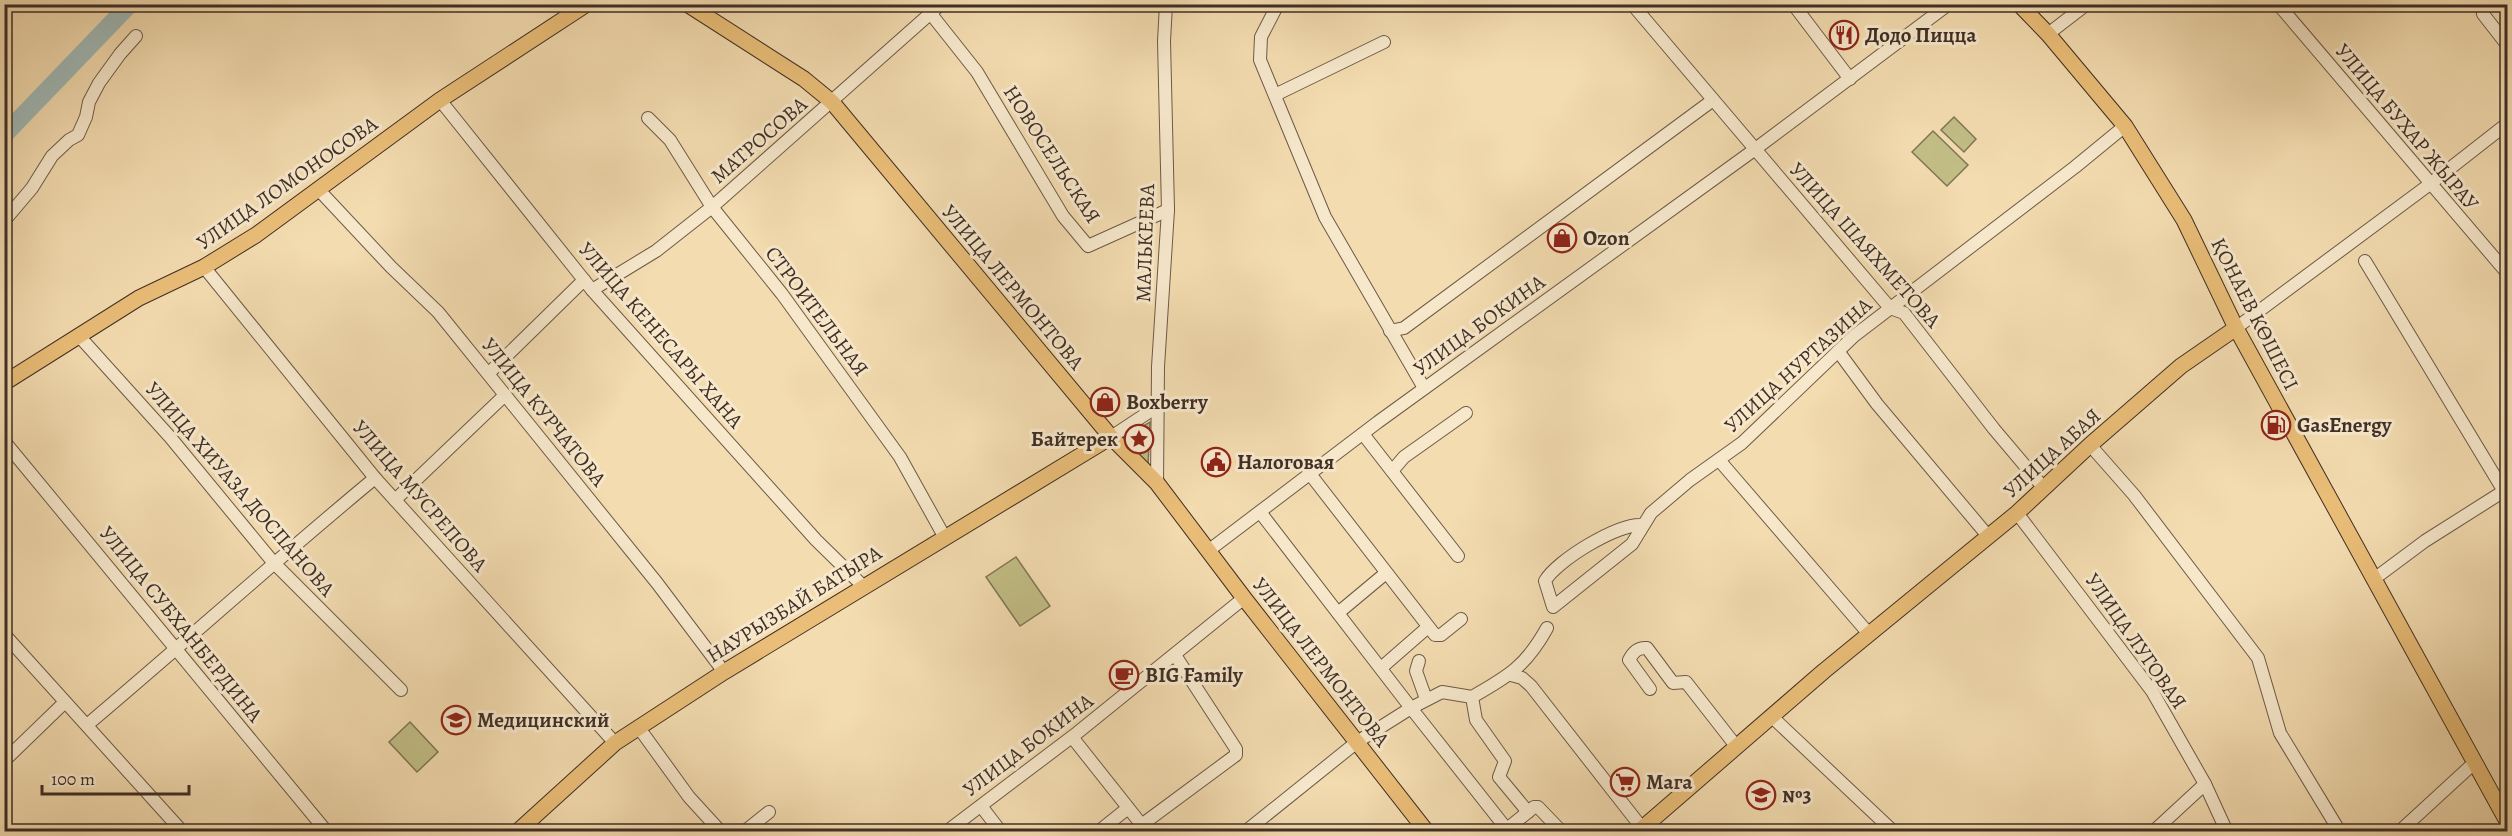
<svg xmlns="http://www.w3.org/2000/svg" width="2512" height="836" font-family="Alegreya,serif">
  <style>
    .green { fill: #c2be86; stroke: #807656; stroke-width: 1.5 }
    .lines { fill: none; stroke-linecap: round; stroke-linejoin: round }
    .river { stroke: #a0b9b7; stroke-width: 18 }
    .minor-casing { stroke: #6c5a48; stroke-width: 14 }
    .major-casing { stroke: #3f2f26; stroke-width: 17 }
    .minor { stroke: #f7e8cc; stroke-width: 12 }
    .major { stroke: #eabe78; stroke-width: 15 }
    .labels { text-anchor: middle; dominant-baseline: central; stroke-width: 6; stroke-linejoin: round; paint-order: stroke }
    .poi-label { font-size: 21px; font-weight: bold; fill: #3f2f26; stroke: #f7e8cc; text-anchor: start }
    .street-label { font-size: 21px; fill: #3f2f26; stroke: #f7e8cc }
  </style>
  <rect width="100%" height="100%" fill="#f3dcb0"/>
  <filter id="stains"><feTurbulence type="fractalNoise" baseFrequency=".00333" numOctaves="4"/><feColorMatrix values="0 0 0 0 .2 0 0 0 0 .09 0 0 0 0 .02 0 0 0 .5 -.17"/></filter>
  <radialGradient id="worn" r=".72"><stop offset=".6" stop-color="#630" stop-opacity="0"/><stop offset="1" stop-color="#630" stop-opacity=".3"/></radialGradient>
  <g class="green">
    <path d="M1954,117L1976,139L1964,152L1941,130Z"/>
    <path d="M1933,131L1968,165L1947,186L1912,152Z"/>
    <path d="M1150,422L1148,466L1123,438Z"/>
    <path d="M1016,557L1050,606L1020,626L986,577Z"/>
    <path d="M410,722L438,752L417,772L389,742Z"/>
  </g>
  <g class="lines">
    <path class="river" d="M4,135L130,4"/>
    <g class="minor-casing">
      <g id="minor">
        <path d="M1278,4L1261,37L1260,60L1325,217L1424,388"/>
        <path d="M1632,4L1890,308L1904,313L1994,429L2043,487"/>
        <path d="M1793,4L1850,79"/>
        <path d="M2278,4L2508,274"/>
        <path d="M2484,4L2483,14L2508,46"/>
        <path d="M931,14L977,72L1063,216L1088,246L1168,210"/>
        <path d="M2048,34L2087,4"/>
        <path d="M1275,95L1384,42"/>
        <path d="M440,100L592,290L816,540L863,586"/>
        <path d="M648,118L670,140L712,207L782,294L900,457L944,536"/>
        <path d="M318,189L391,267L438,312L657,583L724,672"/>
        <path d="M4,221L32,188L52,156L69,140L78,135L86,117L89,102L99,83L120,54L136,36"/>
        <path d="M2365,261L2508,498"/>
        <path d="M204,267L375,478L615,743"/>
        <path d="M592,290L656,251L712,207L941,4"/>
        <path d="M2236,328L2430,184L2508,123"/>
        <path d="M1390,331L1404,328L1713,100"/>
        <path d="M79,336L170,437L273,562L401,690"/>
        <path d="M1838,351L1877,404L1988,536"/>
        <path d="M489,373L584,280"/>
        <path d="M1363,434L1458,556"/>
        <path d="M1111,437L1158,406"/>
        <path d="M4,441L327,832"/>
        <path d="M2090,445L2134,495L2258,658L2280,733L2340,832"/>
        <path d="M1719,460L1869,634"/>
        <path d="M1392,471L1404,457L1466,413"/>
        <path d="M1310,474L1435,635H1441L1461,619"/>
        <path d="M1157,483L1158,367L1168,210L1164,41L1166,4"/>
        <path d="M395,500L505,395"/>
        <path d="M1260,512L1411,708L1442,692L1472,697C1509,676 1526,666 1547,628"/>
        <path d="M2017,513L2152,691L2205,784L2227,832"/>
        <path d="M1642,525C1618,523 1556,561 1545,581L1553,607L1632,544L1651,513L1690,480L1742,443L1854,336L2075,167L2125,126"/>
        <path d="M1208,551L1378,422L1754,150L1949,4"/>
        <path d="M2374,579L2425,541L2504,491"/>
        <path d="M1338,613L1386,573"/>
        <path d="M4,634L180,829"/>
        <path d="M1419,661L1416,671L1426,699"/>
        <path d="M1381,668L1428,627"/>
        <path d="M1511,675L1522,678L1531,686L1642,828"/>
        <path d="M1650,689L1629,660C1633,652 1638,647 1647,648L1673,683L1686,682L1736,746"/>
        <path d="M1472,697L1476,720L1505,761L1499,777L1528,812"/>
        <path d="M1771,716L1894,832"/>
        <path d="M87,725C183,644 277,559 375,478"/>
        <path d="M639,728L689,797L721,832"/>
        <path d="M1072,737L1141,824"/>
        <path d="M4,761L65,702"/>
        <path d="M981,806L1001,832"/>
        <path d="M4,827L9,832"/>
        <path d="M1507,829L1534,807H1538L1562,832"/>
        <path d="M744,832L769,812"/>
        <path d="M946,832L1077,733L1244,598"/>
        <path d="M1098,832L1128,808"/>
        <path d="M1132,832L1236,755V749L1175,655"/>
        <path d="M1245,832L1357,742L1411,708L1509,832"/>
        <path d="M2153,832L2205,784"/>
        <path d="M2399,832L2474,763"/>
      </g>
    </g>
    <g class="major-casing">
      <g id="major">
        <path d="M687,4L804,79L832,102L1111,437L1157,483L1244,598L1427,832"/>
        <path d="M2019,4L2048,34L2125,126L2184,220L2236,328L2508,823"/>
        <path d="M4,383L139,298L204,267L256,235L440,100L587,4"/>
        <path d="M517,832L615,743L724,672L1111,437"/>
        <path d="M1638,832L1824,671L2017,513L2090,445L2181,366L2236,328"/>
      </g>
    </g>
    <use href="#minor" class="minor"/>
    <use href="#major" class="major"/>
  </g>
  <defs>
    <g id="restaurant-ring" transform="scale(1.5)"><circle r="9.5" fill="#f7e8cc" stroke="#8f2418" stroke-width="1.5"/><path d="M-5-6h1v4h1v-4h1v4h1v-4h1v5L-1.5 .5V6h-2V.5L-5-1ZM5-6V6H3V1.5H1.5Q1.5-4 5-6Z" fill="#8f2418"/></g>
    <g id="shop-ring" transform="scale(1.5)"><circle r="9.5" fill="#f7e8cc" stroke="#8f2418" stroke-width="1.5"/><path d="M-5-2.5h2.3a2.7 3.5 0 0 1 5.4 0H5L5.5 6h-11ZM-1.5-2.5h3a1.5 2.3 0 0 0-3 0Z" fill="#8f2418"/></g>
    <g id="fuel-ring" transform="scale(1.5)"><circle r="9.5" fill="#f7e8cc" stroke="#8f2418" stroke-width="1.5"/><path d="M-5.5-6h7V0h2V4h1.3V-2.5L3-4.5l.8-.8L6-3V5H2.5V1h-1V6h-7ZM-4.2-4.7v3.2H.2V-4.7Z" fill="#8f2418"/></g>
    <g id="sight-ring" transform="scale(1.5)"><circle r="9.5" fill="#f7e8cc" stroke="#8f2418" stroke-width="1.5"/><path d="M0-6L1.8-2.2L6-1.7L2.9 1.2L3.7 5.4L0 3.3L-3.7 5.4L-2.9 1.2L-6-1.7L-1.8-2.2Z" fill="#8f2418"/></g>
    <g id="civic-ring" transform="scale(1.5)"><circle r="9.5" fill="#f7e8cc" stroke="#8f2418" stroke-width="1.5"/><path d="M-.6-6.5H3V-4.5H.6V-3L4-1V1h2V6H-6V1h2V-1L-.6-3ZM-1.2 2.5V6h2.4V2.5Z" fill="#8f2418"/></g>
    <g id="cafe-ring" transform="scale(1.5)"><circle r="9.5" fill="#f7e8cc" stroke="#8f2418" stroke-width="1.5"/><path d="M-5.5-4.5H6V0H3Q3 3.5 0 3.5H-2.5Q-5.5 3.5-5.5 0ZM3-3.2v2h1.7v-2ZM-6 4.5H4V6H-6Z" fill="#8f2418"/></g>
    <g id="university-ring" transform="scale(1.5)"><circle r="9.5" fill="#f7e8cc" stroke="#8f2418" stroke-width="1.5"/><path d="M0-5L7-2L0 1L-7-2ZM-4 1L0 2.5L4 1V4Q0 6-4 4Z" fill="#8f2418"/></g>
    <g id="supermarket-ring" transform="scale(1.5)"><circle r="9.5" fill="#f7e8cc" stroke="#8f2418" stroke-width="1.5"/><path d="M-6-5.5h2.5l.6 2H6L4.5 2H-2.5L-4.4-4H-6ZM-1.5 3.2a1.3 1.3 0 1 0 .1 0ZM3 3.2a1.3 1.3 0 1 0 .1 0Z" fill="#8f2418"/></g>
    <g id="school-ring" transform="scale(1.5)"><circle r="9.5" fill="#f7e8cc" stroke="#8f2418" stroke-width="1.5"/><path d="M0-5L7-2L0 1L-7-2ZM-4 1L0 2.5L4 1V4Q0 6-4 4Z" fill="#8f2418"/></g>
  </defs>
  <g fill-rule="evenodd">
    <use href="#restaurant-ring" x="1844" y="35"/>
    <use href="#shop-ring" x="1562" y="238"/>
    <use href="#shop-ring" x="1105" y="402"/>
    <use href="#fuel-ring" x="2276" y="425"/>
    <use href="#sight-ring" x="1139" y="439"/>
    <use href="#civic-ring" x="1216" y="462"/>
    <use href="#cafe-ring" x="1124" y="675"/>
    <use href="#university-ring" x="456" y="720"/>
    <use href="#supermarket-ring" x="1625" y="782"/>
    <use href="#school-ring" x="1761" y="795"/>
  </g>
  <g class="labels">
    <g class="poi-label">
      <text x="1865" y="35">Додо Пицца</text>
      <text x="1583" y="238">Ozon</text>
      <text x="1126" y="402">Boxberry</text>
      <text x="2297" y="425">GasEnergy</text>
      <text x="1118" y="439" text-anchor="end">Байтерек</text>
      <text x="1237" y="462">Налоговая</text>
      <text x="1145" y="675">BIG Family</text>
      <text x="477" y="720">Медицинский</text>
      <text x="1646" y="782">Мага</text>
      <text x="1782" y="795">№3</text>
    </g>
    <g class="street-label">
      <text transform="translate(2407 127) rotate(50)">УЛИЦА БУХАР ЖЫРАУ</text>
      <text transform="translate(759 140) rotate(-41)">МАТРОСОВА</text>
      <text transform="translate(1052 154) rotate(57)">НОВОСЕЛЬСКАЯ</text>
      <text transform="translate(287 183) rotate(-35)">УЛИЦА ЛОМОНОСОВА</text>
      <text transform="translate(1145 243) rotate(-88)">МАЛЬКЕЕВА</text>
      <text transform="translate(1865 245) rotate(48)">УЛИЦА ШАЯХМЕТОВА</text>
      <text transform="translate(1013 287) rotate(50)">УЛИЦА ЛЕРМОНТОВА</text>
      <text transform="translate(817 311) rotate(53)">СТРОИТЕЛЬНАЯ</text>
      <text transform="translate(2255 314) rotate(63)">ҚОНАЕВ КӨШЕСІ</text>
      <text transform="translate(1479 325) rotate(-36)">УЛИЦА БОКИНА</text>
      <text transform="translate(661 335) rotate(49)">УЛИЦА КЕНЕСАРЫ ХАНА</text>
      <text transform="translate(1798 365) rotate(-42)">УЛИЦА НУРТАЗИНА</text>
      <text transform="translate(544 412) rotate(51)">УЛИЦА КУРЧАТОВА</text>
      <text transform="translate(2052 453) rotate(-42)">УЛИЦА АБАЯ</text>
      <text transform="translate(240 489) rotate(49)">УЛИЦА ХИУАЗА ДОСПАНОВА</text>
      <text transform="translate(420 496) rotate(49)">УЛИЦА МУСРЕПОВА</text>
      <text transform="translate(794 604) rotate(-32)">НАУРЫЗБАЙ БАТЫРА</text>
      <text transform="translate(181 624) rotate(51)">УЛИЦА СУБХАНБЕРДИНА</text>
      <text transform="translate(2136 641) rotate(55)">УЛИЦА ЛУГОВАЯ</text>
      <text transform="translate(1321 662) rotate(52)">УЛИЦА ЛЕРМОНТОВА</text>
      <text transform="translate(1028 745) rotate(-37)">УЛИЦА БОКИНА</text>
    </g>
  </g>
  <rect width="2512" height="836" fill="none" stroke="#f3dcb0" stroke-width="24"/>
  <rect x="6" y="6" width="2500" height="824" fill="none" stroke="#3f2f26" stroke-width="3"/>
  <rect x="12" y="12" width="2488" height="812" fill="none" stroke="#3f2f26" stroke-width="1.5"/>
  <path d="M42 785v9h147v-9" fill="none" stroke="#3f2f26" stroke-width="3"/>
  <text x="51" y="785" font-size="18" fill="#3f2f26" stroke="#f7e8cc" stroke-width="4.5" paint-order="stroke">100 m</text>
  <rect width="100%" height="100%" filter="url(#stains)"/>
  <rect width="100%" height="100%" fill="url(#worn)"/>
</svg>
